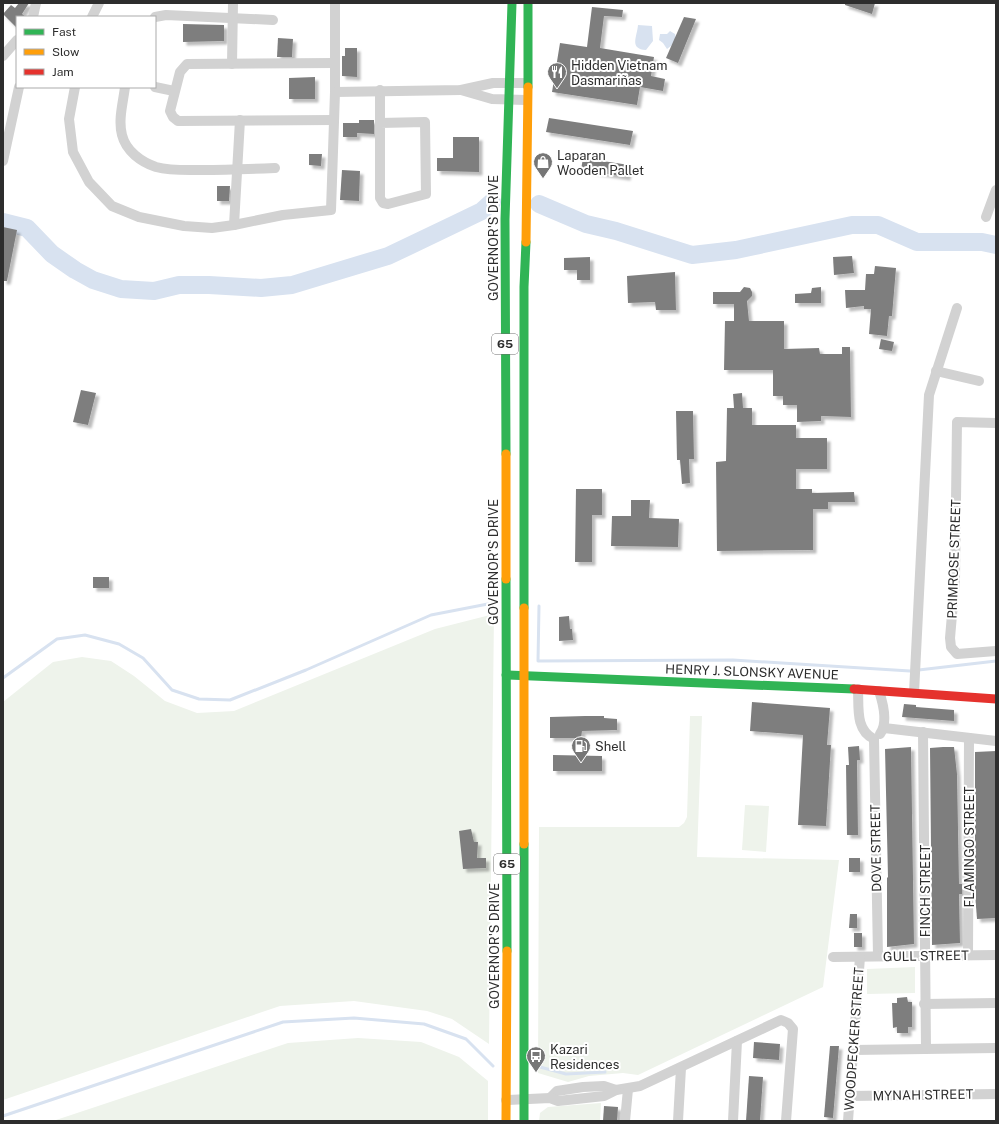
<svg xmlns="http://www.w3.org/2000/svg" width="999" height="1124" font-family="'Public Sans',sans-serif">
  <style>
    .green { fill: #eef3eb }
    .water { fill: #d8e2f0 }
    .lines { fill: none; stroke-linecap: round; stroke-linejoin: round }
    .stream { stroke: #d8e2f0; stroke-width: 3 }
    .river { stroke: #d8e2f0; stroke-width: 18 }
    .building { fill: #7e7e7e; filter: url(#shadow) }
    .street { stroke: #d2d2d2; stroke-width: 10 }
    .fast { stroke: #30b455; stroke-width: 9 }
    .slow { stroke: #ff9f0a; stroke-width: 9 }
    .jam { stroke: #e5322d; stroke-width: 9 }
    .labels { text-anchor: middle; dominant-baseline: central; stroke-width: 4; stroke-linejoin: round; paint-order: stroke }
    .shield { fill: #fff; stroke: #6c6c6c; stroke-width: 1 }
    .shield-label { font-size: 12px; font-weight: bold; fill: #2d2d2d }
    .poi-label { font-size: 13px; fill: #2d2d2d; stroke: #fff; text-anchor: start }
    .street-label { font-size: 13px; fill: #2d2d2d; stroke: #fff }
  </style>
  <defs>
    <filter id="shadow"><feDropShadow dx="3.5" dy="3.5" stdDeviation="1" flood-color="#0004"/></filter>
  </defs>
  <rect width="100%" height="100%" fill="#fff"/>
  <g class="green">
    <path d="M494,614L489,1044L452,1019L427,1011L354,1001L280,1006L3,1100V702L53,662L82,657L111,661L134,676L165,701L197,713L234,711L435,629Z"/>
    <path d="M690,716H702L697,857L839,860L823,987L638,1075L623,1073L589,1076L568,1082L538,1073L539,827H679L684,823L687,817Z"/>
    <path d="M745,805L769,806L766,852L742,850Z"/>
    <path d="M915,967V993L867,994V969Z"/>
    <path d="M358,1038L421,1042L459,1057L488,1081V1121H53L288,1043Z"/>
    <path d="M601,1103L600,1121H539L540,1113L548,1107Z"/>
  </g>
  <g class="water">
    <path d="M638,25L652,26L653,41L646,50C629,49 637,37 638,25Z"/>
    <path d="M670,31L675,34L676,39L671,46L667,49L663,43L659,40L660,34H667Z"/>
  </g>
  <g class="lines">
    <g class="stream">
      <path d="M539,606L538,661L733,660L910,671L996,661"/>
      <path d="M3,678L57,639L85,635L119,644L143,658L172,690L199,699L230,700L306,670L431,615L493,603"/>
      <path d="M540,1067L566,1074L605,1072"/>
      <path d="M3,1116L283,1022L354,1018L424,1024L466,1039L493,1066"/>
    </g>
    <g class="river">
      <path d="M539,204L586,224L616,231L692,255L736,250L852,225H878L917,242H982L996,245"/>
      <path d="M3,222L27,228L52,254L75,270L93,280L121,289L154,291L179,285H209L261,288L292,285L388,256L455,224L482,211L492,202"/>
    </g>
  </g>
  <g class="building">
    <path d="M19,3H29L22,14L26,17H17V28L3,14L11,5L15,8Z"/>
    <path d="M845,3H875L872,14L845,5Z"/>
    <path d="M592,7L623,10L622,17L604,16L600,48L654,57L651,76L665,79L663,91L640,87L637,105L552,92L560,43L587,47Z"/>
    <path d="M684,17L696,19L678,63L666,58Z"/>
    <path d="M183,24L224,25V41L183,42Z"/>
    <path d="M278,38L293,39L292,57H277Z"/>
    <path d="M345,48H357V77L342,76V56H345Z"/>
    <path d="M315,77V99H289V78Z"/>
    <path d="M549,118L633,131L630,145L546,132Z"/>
    <path d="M359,120H374V134L357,133V137H343V123H359Z"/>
    <path d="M453,137H479V172L437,171V158H453Z"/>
    <path d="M309,154H322L321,166L309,165Z"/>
    <path d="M583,158L629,165L627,177L581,170Z"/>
    <path d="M342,170L360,171L359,201L340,200Z"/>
    <path d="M217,186H230L229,201H217Z"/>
    <path d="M3,227L17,230L7,281H3Z"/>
    <path d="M852,256L854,273L834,275L833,257Z"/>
    <path d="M590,257V280H577V270H564V258Z"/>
    <path d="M875,266L896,268L892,316H889L887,336L869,334L871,309H864V306L846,308L845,290H865L866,274H874Z"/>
    <path d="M675,272L676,310H656L655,302L628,303L627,276Z"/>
    <path d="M744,287L750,288L752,292V296L747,301L749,321H784V349L819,348L820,354H842V347H850L851,417L821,416V421L797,422V405H783V396H773V370H724L725,321H734V304H713V292H740Z"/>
    <path d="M821,287V303H795V294L811,293L812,288Z"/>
    <path d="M881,339L894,342L892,351L879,349Z"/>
    <path d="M81,390L96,393L88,425L73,422Z"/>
    <path d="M742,393L743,408H752V425H796V438H827V469H796V489H812V493L854,492L855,502H828V509H813V550L717,551L716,462L726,461L727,408H734L733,394Z"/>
    <path d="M676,411H693L694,459H689L690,483L682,484L680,460H677Z"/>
    <path d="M576,489H602V515H592V562H575Z"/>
    <path d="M631,500H650L649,518L679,519L678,547L611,546L612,516H631Z"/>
    <rect x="93" y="577" width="16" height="11"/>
    <path d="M569,616L570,629H572L573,640L559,641V617Z"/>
    <path d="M752,702L830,708L827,745H831L826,826L798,825L803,735L750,731Z"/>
    <path d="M904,704L916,705V707L954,710V721L902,717Z"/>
    <path d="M585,716H604V718L617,719V730L582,731L581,738H550V717Z"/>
    <path d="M859,746L860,760H857L858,835H847L846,765H849L848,747Z"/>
    <path d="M911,747L914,944L887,947V878L888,877L885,749Z"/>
    <path d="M943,747H954L957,774L959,884H962V894H959L960,943L932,945L930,748Z"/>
    <path d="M996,751V918L977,919L975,893V752Z"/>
    <path d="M553,755L602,756V771H553Z"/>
    <path d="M471,829L474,842H478L477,858H486V868L463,869L459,831Z"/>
    <rect x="849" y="858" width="11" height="14"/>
    <path d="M850,914H857V928H849Z"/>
    <rect x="854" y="933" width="8" height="14"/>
    <path d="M907,997L908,1002H912V1027H908V1033H897V1027L893,1028L892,1003H897V998Z"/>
    <path d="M754,1042L780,1044L779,1060L753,1058Z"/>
    <path d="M830,1046H839L833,1118L824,1117Z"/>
    <path d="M749,1076L763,1077L760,1121H746Z"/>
    <path d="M604,1106L618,1107L617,1121H603Z"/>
  </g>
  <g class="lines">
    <g class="street">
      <path d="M33,17L36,3"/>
      <path d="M92,17L99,3"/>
      <path d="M155,17L166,15L273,20"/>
      <path d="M3,56L17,40"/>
      <path d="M232,64L233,3"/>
      <path d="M75,87L69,119L73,152L89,182L112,206L139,217L184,226L212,228L234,225L283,215L331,210L335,92V3"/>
      <path d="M125,87C123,103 118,120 122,135C126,151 141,162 156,167C171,171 187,170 202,170C226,170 251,169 275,168"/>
      <path d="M155,87L174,91"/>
      <path d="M380,90V198L383,203L388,204L426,194L425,122L380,123"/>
      <path d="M461,90L492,99L526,100"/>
      <path d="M335,92L461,90L493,83H527"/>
      <path d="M334,120L178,121L173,117L170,111L180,72L187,64L334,63"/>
      <path d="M3,161L19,87"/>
      <path d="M986,217L996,190"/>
      <path d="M234,225L240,120"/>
      <path d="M936,371L979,381"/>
      <path d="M996,423L957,422L955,580L950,638L951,647L957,654L996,651"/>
      <path d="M858,689C859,707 855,730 874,739"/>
      <path d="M879,691C883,703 888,723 880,734"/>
      <path d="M914,693L929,395L957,308"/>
      <path d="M884,728L996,741"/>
      <path d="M923,732L926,1049"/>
      <path d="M874,739L878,956"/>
      <path d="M968,955L969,738"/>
      <path d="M833,957L996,955"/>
      <path d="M924,1004L996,1003"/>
      <path d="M853,1050L996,1048"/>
      <path d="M850,1096L996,1094"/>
      <path d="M550,1098L557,1091L583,1087L604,1086L616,1090L640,1086L781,1020L788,1023L793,1029L786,1121"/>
      <path d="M506,1100L550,1098L558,1101L604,1096L616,1090"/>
      <path d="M625,1121L628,1089"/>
      <path d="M678,1121L681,1068"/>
      <path d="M733,1121L737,1041"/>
      <path d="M848,1121L860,957"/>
    </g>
    <g class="fast">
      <path d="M528,87V3"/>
      <path d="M506,454L505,219L512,3"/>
      <path d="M506,579L507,951"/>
      <path d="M524,608V287L526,242"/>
      <path d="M506,675L854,689"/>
      <path d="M524,844V1121"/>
    </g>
    <g class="slow">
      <path d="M526,242L528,87"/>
      <path d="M506,454V579"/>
      <path d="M524,608V844"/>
      <path d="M506,1121L507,951"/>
    </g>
    <path class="jam" d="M854,689L996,699"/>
  </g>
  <defs>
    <g id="restaurant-pin" transform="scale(1)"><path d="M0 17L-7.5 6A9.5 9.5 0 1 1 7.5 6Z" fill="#767676" stroke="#fff"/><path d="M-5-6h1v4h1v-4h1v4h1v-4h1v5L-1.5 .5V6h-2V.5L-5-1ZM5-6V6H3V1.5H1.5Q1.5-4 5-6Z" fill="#fff"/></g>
    <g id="shop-pin" transform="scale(1)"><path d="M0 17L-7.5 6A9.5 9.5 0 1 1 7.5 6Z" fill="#767676" stroke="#fff"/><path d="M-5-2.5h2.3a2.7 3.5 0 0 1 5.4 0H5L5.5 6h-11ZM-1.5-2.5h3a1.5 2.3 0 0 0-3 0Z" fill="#fff"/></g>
    <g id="fuel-pin" transform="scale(1)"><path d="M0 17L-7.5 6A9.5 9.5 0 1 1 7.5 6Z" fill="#767676" stroke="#fff"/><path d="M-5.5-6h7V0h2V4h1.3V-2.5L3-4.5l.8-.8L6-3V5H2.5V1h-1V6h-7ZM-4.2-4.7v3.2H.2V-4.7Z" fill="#fff"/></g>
    <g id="bus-pin" transform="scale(1)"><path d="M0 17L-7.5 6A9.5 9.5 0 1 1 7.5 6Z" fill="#767676" stroke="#fff"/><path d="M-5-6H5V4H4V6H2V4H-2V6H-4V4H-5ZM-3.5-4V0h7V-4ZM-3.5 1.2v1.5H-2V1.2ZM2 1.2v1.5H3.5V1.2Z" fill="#fff"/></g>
  </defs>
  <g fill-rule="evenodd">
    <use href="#restaurant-pin" x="557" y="72"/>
    <use href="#shop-pin" x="543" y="162"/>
    <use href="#fuel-pin" x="581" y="746"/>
    <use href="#bus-pin" x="536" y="1056"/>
  </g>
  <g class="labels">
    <g class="shield">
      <rect x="492" y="334" width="26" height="20" rx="3"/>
      <rect x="494" y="854" width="26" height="20" rx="3"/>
    </g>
    <g class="shield-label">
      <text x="505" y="344">65</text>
      <text x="507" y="864">65</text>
    </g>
    <g class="poi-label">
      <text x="571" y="65">Hidden Vietnam<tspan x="571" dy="15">Dasmariñas</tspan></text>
      <text x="557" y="155">Laparan<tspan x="557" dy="15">Wooden Pallet</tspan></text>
      <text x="595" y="746">Shell</text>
      <text x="550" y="1049">Kazari<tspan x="550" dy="15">Residences</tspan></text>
    </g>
    <g class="street-label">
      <text transform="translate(493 238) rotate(-90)">GOVERNOR'S DRIVE</text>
      <text transform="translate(954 559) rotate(-88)">PRIMROSE STREET</text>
      <text transform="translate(493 562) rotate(-90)">GOVERNOR'S DRIVE</text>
      <text transform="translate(752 672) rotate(2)">HENRY J. SLONSKY AVENUE</text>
      <text transform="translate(969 847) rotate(-90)">FLAMINGO STREET</text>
      <text transform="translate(876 848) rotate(-91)">DOVE STREET</text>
      <text transform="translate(925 891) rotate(-90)">FINCH STREET</text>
      <text transform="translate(494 946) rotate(-90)">GOVERNOR'S DRIVE</text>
      <text transform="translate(926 956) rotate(-1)">GULL STREET</text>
      <text transform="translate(854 1039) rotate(-86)">WOODPECKER STREET</text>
      <text transform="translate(923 1095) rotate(-1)">MYNAH STREET</text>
    </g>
  </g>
  <rect width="999" height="1124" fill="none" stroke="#2d2d2d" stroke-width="8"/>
  <rect x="16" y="16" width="140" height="72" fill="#ffffff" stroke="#ababab"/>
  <rect x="24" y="29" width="20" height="6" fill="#30b455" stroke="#ababab"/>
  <text x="52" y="36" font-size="12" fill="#2d2d2d">Fast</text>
  <rect x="24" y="49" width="20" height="6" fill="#ff9f0a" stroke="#ababab"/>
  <text x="52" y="56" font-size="12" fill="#2d2d2d">Slow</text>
  <rect x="24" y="69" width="20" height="6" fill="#e5322d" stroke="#ababab"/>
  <text x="52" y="76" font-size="12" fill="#2d2d2d">Jam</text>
</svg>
